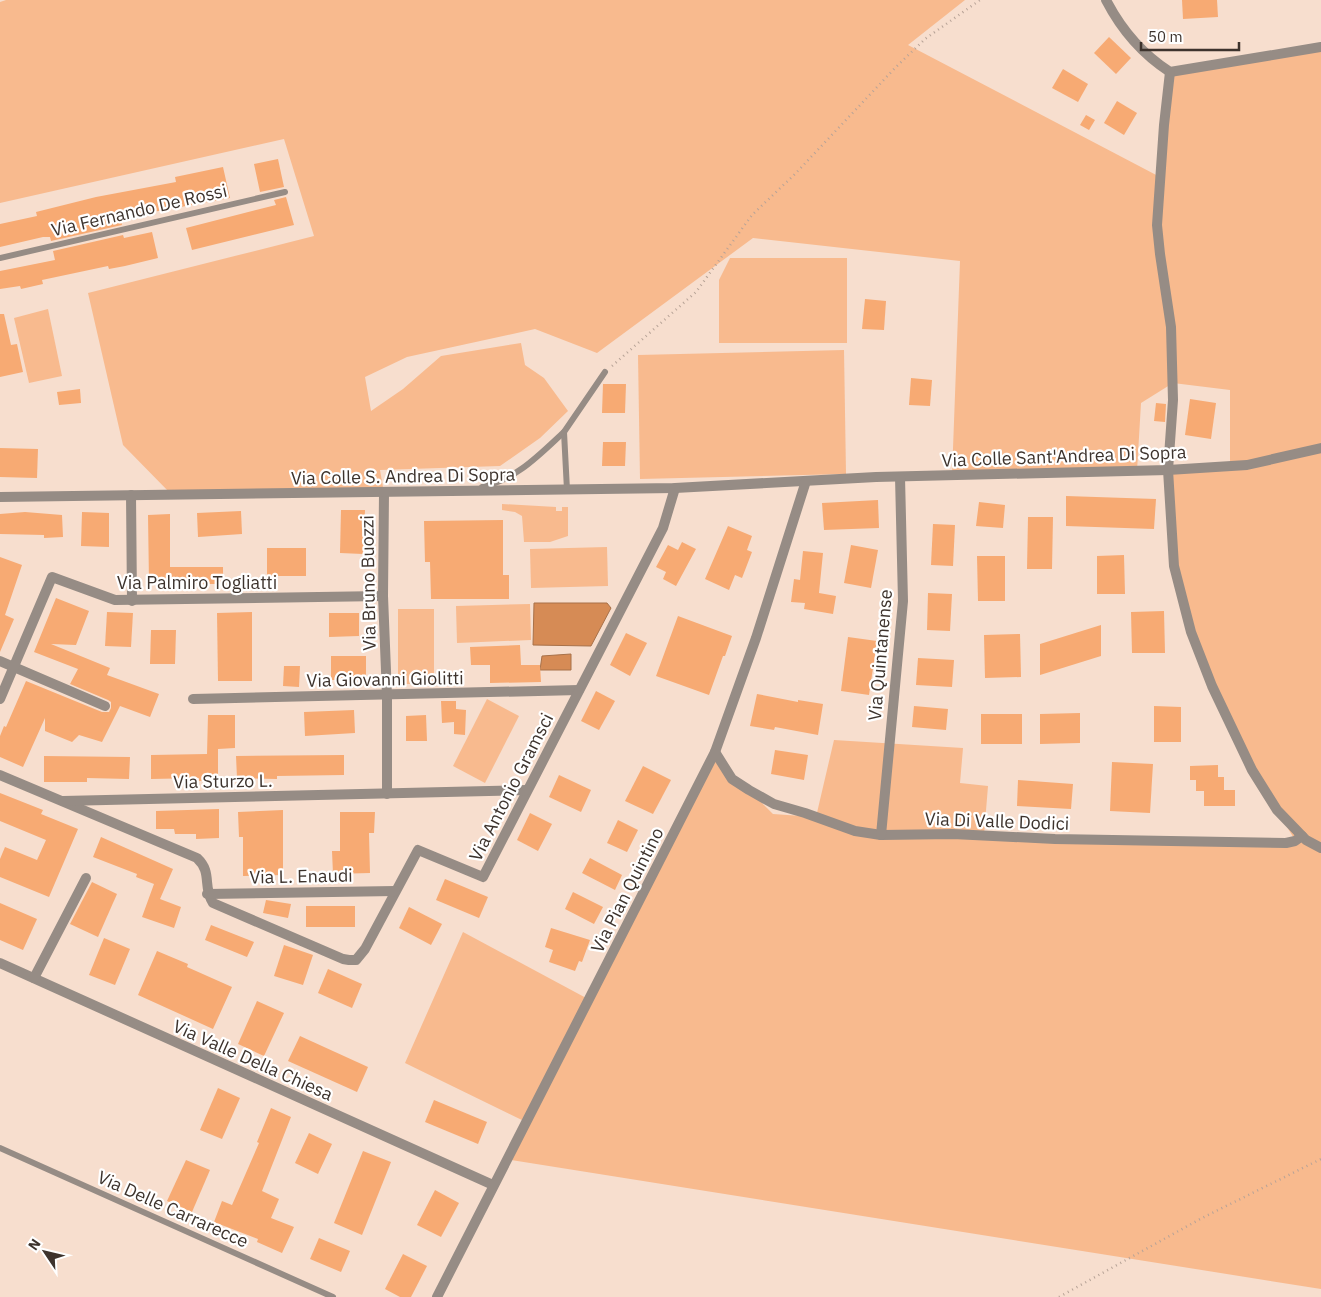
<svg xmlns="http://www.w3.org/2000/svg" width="1321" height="1297" font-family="'IBM Plex Sans',sans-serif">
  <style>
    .green { fill: #f8ba8e }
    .water { fill: #d68b55; stroke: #a87149 }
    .building { fill: #f7aa73 }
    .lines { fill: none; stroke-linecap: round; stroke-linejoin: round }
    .path { stroke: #b7a397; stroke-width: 2.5; stroke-dasharray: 1 4; stroke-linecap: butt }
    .lane { stroke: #968c85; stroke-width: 6 }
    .street { stroke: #968c85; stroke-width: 10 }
    .labels { text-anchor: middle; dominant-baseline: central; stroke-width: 4.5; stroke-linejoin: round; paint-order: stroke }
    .street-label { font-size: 18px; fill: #3d332d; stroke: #fff }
  </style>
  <rect width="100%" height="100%" fill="#f7dece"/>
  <g class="green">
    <path d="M6,0H965L908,45L1160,177L1170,72L1321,47V1289L505,1159L526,1122L405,1063L463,932L588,999L715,752L732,779L749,790L773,814L816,817L834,740L963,748L960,783L988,786L984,835L1295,840L1252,770L1191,632L1172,531L1168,470L1230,466V390L1173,383L1141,403L1137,471L952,475L960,261L753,238L597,353L535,329L407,357L365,377L371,411L403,389L441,356L521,343L525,365L544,378L568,411L540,438L500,466L380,470L384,493L171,494L123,445L88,293L314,236L284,139L0,203V2Z"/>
    <path d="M730,258H847V343H719V280Z"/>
    <path d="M48,309L62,376L29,383L14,318Z"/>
    <path d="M844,350L846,474L640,479L638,355Z"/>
    <path d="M502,504L556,507V511H562V507H568V536L550,542H524L522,516L515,512L502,510Z"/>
    <path d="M607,547L608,586L531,588L530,549Z"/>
    <path d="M530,604L531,640L457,643L456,606Z"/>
    <rect x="398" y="609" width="36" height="75"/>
    <path d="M487,699L519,716L485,783L453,766Z"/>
  </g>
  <g class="water">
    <path d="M534,603H607L611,608L591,646L533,645Z"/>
    <path d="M571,654V670H540L542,656Z"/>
  </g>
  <g class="building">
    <path d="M1182,0H1217L1218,17L1183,19Z"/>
    <path d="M1109,37L1131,58L1116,74L1094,53Z"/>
    <path d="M1063,69L1088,84L1078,102L1052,88Z"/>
    <path d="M1117,101L1137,113L1124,135L1104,123Z"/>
    <path d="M1086,115L1095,120L1089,130L1080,125Z"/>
    <path d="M278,159L284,187L260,192L254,164Z"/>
    <path d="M223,167L230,198L120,218L122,225L51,241L50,237H43L0,247V224L37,216L36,212L96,197L176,182L175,177Z"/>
    <path d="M286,197L294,225L192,250L186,228L276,205L274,200Z"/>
    <path d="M152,232L158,258L125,266L109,269L108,266L42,280L43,284L21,289L20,286L0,289V271L55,260L53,251L123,235L124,238Z"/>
    <path d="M865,299L886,301L884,330L862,329Z"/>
    <path d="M0,314H4L11,345L17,344L23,372L0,377Z"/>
    <path d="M911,378L932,380L930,406L909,405Z"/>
    <path d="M603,384H626L625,413H602Z"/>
    <path d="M80,389L81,403L59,405L57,392Z"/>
    <path d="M1190,399L1216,403L1211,439L1185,435Z"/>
    <path d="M1156,403L1166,404L1165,422L1154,421Z"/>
    <path d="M603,442H626L625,466H602Z"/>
    <path d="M0,448L38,449L37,478L0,477Z"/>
    <path d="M1066,496L1156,499L1154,529L1066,526Z"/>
    <path d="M878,500L879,528L824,530L822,503Z"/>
    <path d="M979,502L1005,505L1003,528L976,526Z"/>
    <path d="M341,510H365L363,554L340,553Z"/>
    <path d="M241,511L242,534L198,537L197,513Z"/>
    <path d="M25,512L62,515L63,537L44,538V535L0,534V514Z"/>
    <path d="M82,512L109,513V547L81,546Z"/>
    <path d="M170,514V567H223V584H185V581L149,583L148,515Z"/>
    <path d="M1028,517H1053L1052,569H1027Z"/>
    <path d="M503,520V575H509V599H431L430,562H425L424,521Z"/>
    <path d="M933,524L955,525L953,566L931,565Z"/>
    <path d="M728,526L752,536L747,550L752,552L742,578L735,575L729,590L705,579Z"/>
    <path d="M682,542L696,549L676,586L663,579L666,572L656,567L668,545L678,550Z"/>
    <path d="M851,545L878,550L871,588L844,583Z"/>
    <rect x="267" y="548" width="39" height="28"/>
    <path d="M803,551L823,553L819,593L836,596L833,614L804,609L805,603L791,602L794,579L800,580Z"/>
    <path d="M1124,555L1125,594H1097V556Z"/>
    <path d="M977,556H1005V601H978Z"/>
    <path d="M0,557L22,565L5,615L14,619L0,652Z"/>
    <path d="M928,593L952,594L950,631L927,630Z"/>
    <path d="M56,598L89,611L76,645L51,644L110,668L107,675L159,694L150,717L120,706L102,742L79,735L72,742L45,731V718L23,767L0,757V736L4,726L6,727L26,681L102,712H109L111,708V702L108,700L70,684L78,669L34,652Z"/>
    <path d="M1164,611L1165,653H1132L1131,612Z"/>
    <path d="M107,612L133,613L131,647L105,646Z"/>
    <path d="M252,612V681H218L217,613Z"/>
    <path d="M329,613H359V636L329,637Z"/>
    <path d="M678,616L732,636L725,656H723L709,695L656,676Z"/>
    <path d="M1101,625V656L1040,675V644Z"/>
    <path d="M151,630H176L175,664H150Z"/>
    <path d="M626,633L647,643L630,676L610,665Z"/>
    <path d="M1020,634L1021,677L985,678L984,635Z"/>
    <path d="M848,637L877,641L869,695L841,691Z"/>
    <path d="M520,645L521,665H540L541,682L490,683V665H471L470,647Z"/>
    <rect x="331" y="656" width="35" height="24"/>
    <path d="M918,658L954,660L952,687L916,685Z"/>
    <path d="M284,666H300L299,687L283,686Z"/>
    <path d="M596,691L615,701L599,730L581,721Z"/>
    <path d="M757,694L798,702V700L823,704L818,735L775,727L774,730L750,726Z"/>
    <path d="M441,701H456V709L466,710L465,735L454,734V722L442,723Z"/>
    <path d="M914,706L948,709L946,730L912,727Z"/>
    <path d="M1154,706L1181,707V742H1154Z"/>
    <path d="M354,710L355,733L305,736L304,712Z"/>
    <path d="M1080,713V743L1040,744V714Z"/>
    <rect x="981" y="714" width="41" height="30"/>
    <path d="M208,715H235V748L218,749V780L199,781V778L151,779V755L207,754Z"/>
    <path d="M426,715L427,741H406V716Z"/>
    <path d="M775,750L808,755L804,780L771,774Z"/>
    <path d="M344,755V775L277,776V779L237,778L236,756Z"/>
    <path d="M44,756L130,757L129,779L87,778V782H44Z"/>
    <path d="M1112,762L1153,764L1150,813L1110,811Z"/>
    <path d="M1218,765V777H1224V790H1235V806H1204V791H1196V780H1190V766Z"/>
    <path d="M643,766L671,780L653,814L625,801Z"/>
    <path d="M559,775L591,790L581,812L549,797Z"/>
    <path d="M1018,780L1073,784L1071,809L1017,806Z"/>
    <path d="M0,793L43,810L41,814L78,829L49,897L0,877V859L5,847L37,860L46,840L0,821Z"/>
    <path d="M219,809V838L196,839V834H175L174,829H156V811Z"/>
    <path d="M283,810V875L243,876V837H239L238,812Z"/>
    <path d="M340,812H375L374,833H369L370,873L333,874L332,851H340Z"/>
    <path d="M530,813L552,824L538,851L517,840Z"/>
    <path d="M618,820L638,830L627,852L607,843Z"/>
    <path d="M101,837L173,869L160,899L181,907L174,928L142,917L154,884L136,877L137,874L93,857Z"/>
    <path d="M590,858L622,875L615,890L582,873Z"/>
    <path d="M445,879L488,897L479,918L436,900Z"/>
    <path d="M92,882L117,894L98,937L70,924Z"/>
    <path d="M573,892L603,907L594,924L565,909Z"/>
    <path d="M266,900L291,904L288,918L263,913Z"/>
    <path d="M0,903L37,919L23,950L0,940Z"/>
    <rect x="306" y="906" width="49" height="21"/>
    <path d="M409,907L442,924L431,945L399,928Z"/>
    <path d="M211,925L254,942L247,957L205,940Z"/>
    <path d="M551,928L590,940L582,962L579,961L575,971L549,962L553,950L545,947Z"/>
    <path d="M104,938L130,949L115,985L89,975Z"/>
    <path d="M284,945L313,955L303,985L274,976Z"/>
    <path d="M157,951L188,964L187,967L232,987L213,1029L138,995Z"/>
    <path d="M328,969L362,984L352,1008L318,993Z"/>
    <path d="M257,1001L284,1013L264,1056L238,1044Z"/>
    <path d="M300,1036L368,1067L357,1092L288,1061Z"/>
    <path d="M218,1088L240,1098L222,1139L200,1130Z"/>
    <path d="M434,1100L487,1122L478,1144L425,1122Z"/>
    <path d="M271,1108L291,1117L262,1191L279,1199L271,1218L294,1227L282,1253L257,1242L258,1239L214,1222L222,1201L232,1205L259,1143L257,1142Z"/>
    <path d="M309,1133L332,1144L318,1174L295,1163Z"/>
    <path d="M363,1151L391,1162L362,1235L334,1223Z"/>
    <path d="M186,1160L210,1170L192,1212L167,1201Z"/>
    <path d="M435,1190L459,1203L441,1237L417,1225Z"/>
    <path d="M319,1238L350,1251L341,1272L310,1259Z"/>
    <path d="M403,1254L427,1266L411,1297H400L385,1289Z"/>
  </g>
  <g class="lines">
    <g class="path">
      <path d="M612,366L696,292L752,215L795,174L895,68L925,39L980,0"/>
      <path d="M1059,1297L1202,1218L1321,1159"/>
    </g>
    <g class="lane">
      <path d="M0,258L285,192"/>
      <path d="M482,487C517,479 539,455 564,432"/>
      <path d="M567,490L564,432L605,372"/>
      <path d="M0,1148L333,1297"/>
    </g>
    <g class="street">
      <path d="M1106,0C1121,29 1142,54 1170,72L1321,47"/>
      <path d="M1170,72L1164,125L1157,225L1160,254L1171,327L1173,400L1168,470L1174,566L1191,632L1212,686L1252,770L1277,810L1306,840L1321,848"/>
      <path d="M384,493L383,596L387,696V794"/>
      <path d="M131,495L132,601"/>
      <path d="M0,497L675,488L876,477L1168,470L1247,465L1321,448"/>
      <path d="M0,661L105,706"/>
      <path d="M0,699L52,577L115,600L383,596"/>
      <path d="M193,699L579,690"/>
      <path d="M715,752L732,779L749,790L774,804L805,813L855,831L881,835L953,834L1055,839L1286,843L1295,841L1302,836"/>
      <path d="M0,775L197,858C213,873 202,886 213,903L343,959L349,960H356L365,949L418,850L483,877L663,528L675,488"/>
      <path d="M63,801L527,790"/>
      <path d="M881,835L903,601L900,477"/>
      <path d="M207,894L395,891"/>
      <path d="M0,963L493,1185"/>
      <path d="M34,978L86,878"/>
      <path d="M437,1297L715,752L756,638L806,481"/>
    </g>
  </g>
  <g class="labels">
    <g class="street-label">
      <text transform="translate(139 210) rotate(-13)">Via Fernando De Rossi</text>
      <text transform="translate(1064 456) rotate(-2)">Via Colle Sant'Andrea Di Sopra</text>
      <text transform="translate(403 476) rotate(-1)">Via Colle S. Andrea Di Sopra</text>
      <text x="197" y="582">Via Palmiro Togliatti</text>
      <text transform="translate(368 583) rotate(-91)">Via Bruno Buozzi</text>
      <text transform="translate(880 655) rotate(-85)">Via Quintanense</text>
      <text transform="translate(385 679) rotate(-1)">Via Giovanni Giolitti</text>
      <text transform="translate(223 781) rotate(-1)">Via Sturzo L.</text>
      <text transform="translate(511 787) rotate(-63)">Via Antonio Gramsci</text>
      <text transform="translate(997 821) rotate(2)">Via Di Valle Dodici</text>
      <text transform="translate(301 876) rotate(-1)">Via L. Enaudi</text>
      <text transform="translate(627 890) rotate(-63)">Via Pian Quintino</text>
      <text transform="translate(253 1060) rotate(24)">Via Valle Della Chiesa</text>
      <text transform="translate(173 1209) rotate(24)">Via Delle Carrarecce</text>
    </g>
  </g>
  <g transform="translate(45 1252) rotate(305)" stroke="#ffffff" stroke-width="4" paint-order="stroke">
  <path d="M0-4L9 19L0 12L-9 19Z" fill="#3d332d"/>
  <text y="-8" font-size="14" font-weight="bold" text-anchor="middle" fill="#3d332d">N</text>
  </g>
  <path d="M1141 42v8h98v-8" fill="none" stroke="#3d332d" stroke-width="2.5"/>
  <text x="1148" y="42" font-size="15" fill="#3d332d" stroke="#ffffff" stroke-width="4" paint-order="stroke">50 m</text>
</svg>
